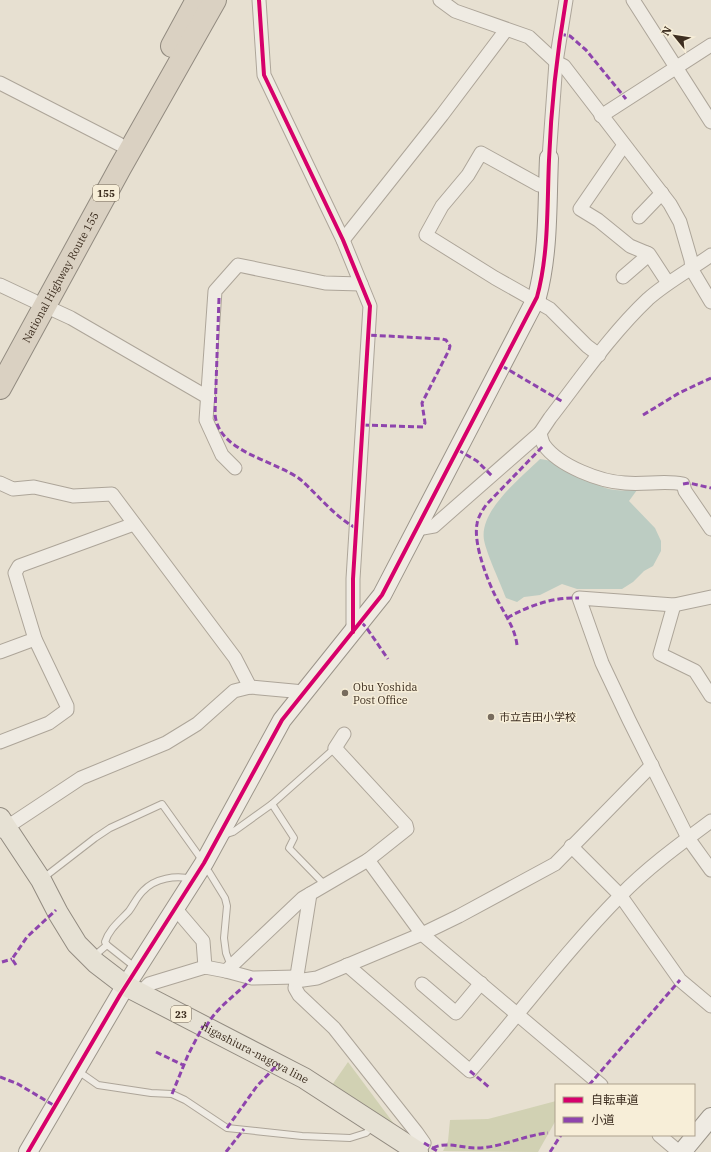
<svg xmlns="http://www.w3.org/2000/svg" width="711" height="1152" font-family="'IBM Plex Serif','Noto Sans JP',serif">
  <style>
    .cemetery { fill: #d1d1b3 }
    .water { fill: #bcccc2 }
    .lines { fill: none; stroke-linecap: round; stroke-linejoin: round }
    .lane-casing { stroke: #ada599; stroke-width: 8 }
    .street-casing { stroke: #ada599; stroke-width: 15 }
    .secondary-casing { stroke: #9c958a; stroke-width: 20 }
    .primary-casing { stroke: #928b80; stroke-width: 22 }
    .highway-casing { stroke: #928b80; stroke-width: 24 }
    .lane { stroke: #efebe3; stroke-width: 6 }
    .street { stroke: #efebe3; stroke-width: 13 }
    .secondary { stroke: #efebe3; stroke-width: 18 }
    .primary { stroke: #e6e1d4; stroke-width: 20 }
    .highway { stroke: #dad1c2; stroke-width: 22 }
    .quiet { stroke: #8e44ad; stroke-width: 3; stroke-dasharray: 6 3; stroke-linecap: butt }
    .cycleway-casing { stroke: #f7eed8; stroke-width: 6 }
    .cycleway { stroke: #d6006c; stroke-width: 4 }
    .poi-dot { fill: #786c5e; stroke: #f7eed8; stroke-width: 1.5 }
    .labels { text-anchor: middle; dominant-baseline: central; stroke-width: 3; stroke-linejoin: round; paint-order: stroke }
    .shield { fill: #f7eed8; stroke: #756857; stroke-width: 1 }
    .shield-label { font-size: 10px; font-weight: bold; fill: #3d2e20 }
    .street-label { font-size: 11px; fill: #3d2e20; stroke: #f7eed8 }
    .poi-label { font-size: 11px; fill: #3d2e20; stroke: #f7eed8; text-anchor: start }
  </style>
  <rect width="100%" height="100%" fill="#e7e0d1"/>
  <g class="cemetery">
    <path d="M348,1062L406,1140L330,1088Z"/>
    <path d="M556,1101V1120L538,1152L443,1151L448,1141L450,1120L488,1119Z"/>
  </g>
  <path class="water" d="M540,459C566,461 590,487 615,490C622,491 630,490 637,490L629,501L655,528L661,541V551L653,566L644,571L633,582L622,589H577L562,584L540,595L524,597L517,602L506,598C500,582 487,555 484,540C479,510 521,478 540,459Z"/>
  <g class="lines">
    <g class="lane-casing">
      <g id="lane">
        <path d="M272,804L294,838L289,848L325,885"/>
        <path d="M224,832L227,834L233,832L272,804L335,748"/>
        <path d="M203,868L209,872L225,898L227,906L224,938L226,953L231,966"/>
        <path d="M42,879L95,838L110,828L162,804L202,860"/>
        <path d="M107,945L105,942C109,929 120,921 129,911C134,904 137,897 143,891C155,878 176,875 192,879"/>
        <path d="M93,957L107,945L136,968"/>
        <path d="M78,1071L98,1085L151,1093L172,1094L185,1100L227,1128L302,1136L350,1138L366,1133L373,1126"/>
      </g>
    </g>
    <g class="street-casing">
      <g id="street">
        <path d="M259,0L264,75L343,240L370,306L353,579V632"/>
        <path d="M440,0L455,11L529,37L556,62L564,66L670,204L680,222L691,260L692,270L711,302"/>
        <path d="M633,0L711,122"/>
        <path d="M0,83L119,144"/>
        <path d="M601,116L711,45"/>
        <path d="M624,145L580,209L598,220L630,246L649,254L668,283"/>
        <path d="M549,158L556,62L566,0"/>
        <path d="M548,186L539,185L481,153L468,175L442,206L426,235L495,278L550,309L587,346L599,355"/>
        <path d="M639,217L662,193"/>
        <path d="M343,240L442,115L506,30"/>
        <path d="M711,255C690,270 667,282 648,299C611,334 581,378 550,418L540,433C541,437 542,442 544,445C559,466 601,482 625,483C645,485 664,480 683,484L685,491L711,529"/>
        <path d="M623,277L645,258L647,253"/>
        <path d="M0,285L34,301"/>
        <path d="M45,306L71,318L209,398"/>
        <path d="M235,468L222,455L206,420L215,291L238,265L325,283L361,284"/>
        <path d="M0,483L13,489L34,487L73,496L112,494L235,658L250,687"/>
        <path d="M417,529L434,526L540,433"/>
        <path d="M711,597L674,605L579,598L602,663L629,720L688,838L711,870"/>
        <path d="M674,605L660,654L695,671L711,696"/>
        <path d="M0,652L35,639"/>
        <path d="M0,742L49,723L67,710V706L35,639L15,573L19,566L134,524"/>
        <path d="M1,831L81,778L166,743L197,724L234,691L250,687L304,692"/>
        <path d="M571,846L620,895L680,980L711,1006"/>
        <path d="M368,860L422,934L601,1085"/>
        <path d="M310,894L295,988L299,995L334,1028L417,1133L424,1143L418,1152"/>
        <path d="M174,910L180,914L203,941L205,967"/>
        <path d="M347,965L470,1071C520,1013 566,951 620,896C647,868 680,844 711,821"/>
        <path d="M226,971L252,978L296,977"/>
        <path d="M296,981L317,978L422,934L459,916L555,864L652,765"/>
        <path d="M422,984L456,1013L481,983"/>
        <path d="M140,993L149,984L205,967L226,971L303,898L368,860L407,829L406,825L335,748L344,734"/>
        <path d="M659,1135L679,1152"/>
      </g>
    </g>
    <g class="secondary-casing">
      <g id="secondary">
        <path d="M28,1152L120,995L204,863L282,720L382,595L537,297C549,252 547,203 549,158"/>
        <path d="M682,1152L711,1117"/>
      </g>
    </g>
    <g class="primary-casing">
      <g id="primary">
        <path id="s1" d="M0,818L41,880L58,913L77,944L96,963L126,986L304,1078L418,1152"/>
      </g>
    </g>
    <g class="highway-casing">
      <g id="highway">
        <path d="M172,46L197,0"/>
        <path id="s2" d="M0,388L120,168L215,0"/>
      </g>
    </g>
    <use href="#lane" class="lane"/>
    <use href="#street" class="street"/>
    <use href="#secondary" class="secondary"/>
    <use href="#primary" class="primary"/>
    <use href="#highway" class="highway"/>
    <g class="quiet">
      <path d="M560,34L570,36L586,50L626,99"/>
      <path d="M219,298L215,414C218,453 276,460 301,480C319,496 335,517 356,528"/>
      <path d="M502,366L563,402"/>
      <path d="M643,415L679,393L711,378"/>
      <path d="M363,425L423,427L425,423L422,403L449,350L450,346L446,340L442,339L368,335"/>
      <path d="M458,450L477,461L492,476"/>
      <path d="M683,484L689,483L711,488"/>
      <path d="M507,618C530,605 554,597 579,598"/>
      <path d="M361,622L366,627L388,659"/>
      <path d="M517,645C515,629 507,618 499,603C489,585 473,545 477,524C478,517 482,511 486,505L544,445"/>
      <path d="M2,962L12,959"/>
      <path d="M16,965L12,959L27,937L56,910"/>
      <path d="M206,1027C217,1006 237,995 252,978"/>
      <path d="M156,1052L183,1065"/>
      <path d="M470,1071L490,1088"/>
      <path d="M0,1077L18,1084L55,1106"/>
      <path d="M589,1085L680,980"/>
      <path d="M172,1094L188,1055L203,1026"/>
      <path d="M227,1128L257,1086L278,1064"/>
      <path d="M424,1143L439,1152"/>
      <path d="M433,1148C446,1141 462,1148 476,1148C501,1148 524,1135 548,1133"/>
      <path d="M226,1152L244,1129"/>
      <path d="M550,1152L561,1135"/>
    </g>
    <g class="cycleway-casing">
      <g id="cycleway">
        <path d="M259,0L264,75L343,240L370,306L353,579V632"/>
        <path d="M28,1152L120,995L204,863L282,720L382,595L537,297C549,253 547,205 549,160C551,107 557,53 566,0"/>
      </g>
    </g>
    <use href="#cycleway" class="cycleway"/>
  </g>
  <g class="poi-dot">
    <circle cx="345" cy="693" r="4"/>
    <circle cx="491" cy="717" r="4"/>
  </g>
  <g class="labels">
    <g class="shield">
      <rect x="93" y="185" width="26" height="16" rx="3"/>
      <rect x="171" y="1006" width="20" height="16" rx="3"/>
    </g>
    <g class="shield-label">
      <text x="106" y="193">155</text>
      <text x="181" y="1014">23</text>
    </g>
    <g class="street-label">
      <text stroke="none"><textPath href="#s2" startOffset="126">National Highway Route 155</textPath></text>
      <text stroke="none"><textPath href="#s1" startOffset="358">higashiura-nagoya line</textPath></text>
    </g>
    <g class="poi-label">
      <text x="353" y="687">Obu Yoshida<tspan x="353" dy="13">Post Office</tspan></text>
      <text x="499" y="717">市立吉田小学校</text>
    </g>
  </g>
  <rect x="555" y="1084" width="140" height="52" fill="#f7eed8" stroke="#ada18e"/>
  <rect x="563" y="1097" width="20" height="6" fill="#d6006c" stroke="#ada18e"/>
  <text x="591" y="1104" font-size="12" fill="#3d2e20">自転車道</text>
  <rect x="563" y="1117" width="20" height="6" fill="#8e44ad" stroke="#ada18e"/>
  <text x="591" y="1124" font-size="12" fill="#3d2e20">小道</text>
  <g transform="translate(675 36) rotate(300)" stroke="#f7eed8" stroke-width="3" paint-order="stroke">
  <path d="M0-3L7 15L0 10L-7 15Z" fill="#3d2e20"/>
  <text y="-6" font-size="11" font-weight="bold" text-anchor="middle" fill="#3d2e20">N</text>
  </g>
</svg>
